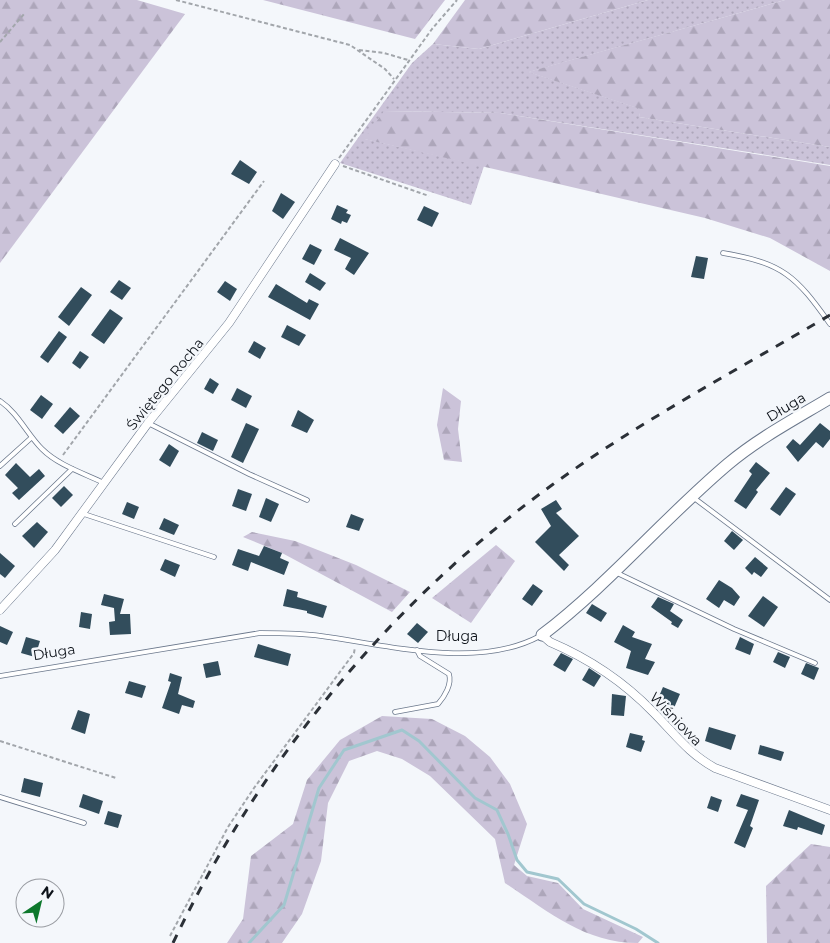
<svg xmlns="http://www.w3.org/2000/svg" width="830" height="943" font-family="Montserrat,sans-serif">
  <style>
    .grass { fill: url(#grass-dots) }
    .forest { fill: url(#forest-firs) }
    .lines { fill: none; stroke-linecap: round; stroke-linejoin: round }
    .stream { stroke: #a1c7cf; stroke-width: 3 }
    .building { fill: #324d5c }
    .lane-casing { stroke: #6b788c; stroke-width: 5.5 }
    .street-casing { stroke: #6b788c; stroke-width: 9 }
    .secondary-casing { stroke: #6b788c; stroke-width: 13 }
    .path { stroke: #a2a6ab; stroke-width: 2; stroke-dasharray: 4 2.5; stroke-linecap: butt }
    .lane { stroke: #fff; stroke-width: 4 }
    .street { stroke: #fff; stroke-width: 8 }
    .secondary { stroke: #fff; stroke-width: 11 }
    .rail { stroke: #2b3037; stroke-width: 3; stroke-dasharray: 9 9; stroke-linecap: butt }
    .labels { text-anchor: middle; dominant-baseline: central; stroke-width: 5; stroke-linejoin: round; paint-order: stroke }
    .street-label { font-size: 14px; fill: #0d1219; stroke: #f4f7fb }
  </style>
  <defs>
    <pattern id="grass-dots" width="8" height="8" patternUnits="userSpaceOnUse" patternTransform="scale(1.25)"><rect width="8" height="8" fill="#cbc3d9"/><path d="M2 2h.1M6 6h.1" fill="none" stroke="#ada6ba" stroke-width="1.8" stroke-linecap="round"/></pattern>
    <pattern id="forest-firs" width="22" height="20" patternUnits="userSpaceOnUse" patternTransform="scale(1.25)"><rect width="22" height="20" fill="#cbc3d9"/><path d="M5 1l3.5 6h-7zM16 11l3.5 6h-7z" fill="#ada6ba"/></pattern>
  </defs>
  <rect width="100%" height="100%" fill="#f4f7fb"/>
  <path class="grass" d="M648,0H785L529,72L641,109L639,117L830,147V165L500,113L385,111L365,139L484,166L471,205L340,163L412,63L433,44L479,49Z"/>
  <g class="forest">
    <path d="M0,0H137L185,14L0,263Z"/>
    <path d="M263,0H445L415,39Z"/>
    <path d="M465,0H648L479,49L433,44Z"/>
    <path d="M785,0H830V147L639,117L640,109L528,72Z"/>
    <path d="M384,111L500,113L830,166V271L770,238L705,218L364,139Z"/>
    <path d="M443,388L461,401L458,429L462,462L444,460L437,425Z"/>
    <path d="M252,532L295,541L356,565L410,592L392,612L282,553L243,537Z"/>
    <path d="M496,545L515,561L471,623L432,598Z"/>
    <path d="M382,716L432,719L465,736L490,757L510,784L527,824L514,865L527,876L558,883L583,909L643,937L638,943C584,943 548,911 505,883L495,839L430,776L402,759L377,751L349,761L328,803L321,861L302,914L282,943H227L243,919L251,856L293,824L307,780L340,740Z"/>
    <path d="M811,844L830,847V943H767L766,886Z"/>
  </g>
  <g class="lines">
    <path class="stream" d="M249,943L284,905L319,788L344,750L402,730L419,741L475,798L497,810L508,834L517,860L527,872L558,879L584,904L636,929L658,943"/>
  </g>
  <g class="building">
    <path d="M240,160L257,172L249,184L231,174Z"/>
    <path d="M281,193L295,202L283,219L272,211Z"/>
    <path d="M337,205L348,210L346,213L351,215L347,223L342,221L341,224L331,219Z"/>
    <path d="M424,206L439,213L432,227L417,220Z"/>
    <path d="M340,238L369,253L354,275L345,269L351,258L334,250Z"/>
    <path d="M310,244L322,250L314,265L302,259Z"/>
    <path d="M696,256L708,258L704,279L691,277Z"/>
    <path d="M310,273L326,283L320,291L305,282Z"/>
    <path d="M119,280L131,288L122,300L110,292Z"/>
    <path d="M225,281L237,289L230,301L217,292Z"/>
    <path d="M276,284L307,303L309,299L319,304L310,320L268,297Z"/>
    <path d="M81,287L92,295L69,326L58,317Z"/>
    <path d="M110,309L123,318L104,344L91,335Z"/>
    <path d="M287,325L306,335L299,346L281,337Z"/>
    <path d="M59,331L67,337L48,363L40,357Z"/>
    <path d="M254,341L266,348L260,359L248,352Z"/>
    <path d="M80,351L89,357L80,369L72,363Z"/>
    <path d="M210,378L219,384L213,394L204,389Z"/>
    <path d="M237,388L252,396L246,408L231,400Z"/>
    <path d="M41,395L53,404L42,419L30,410Z"/>
    <path d="M70,407L80,416L63,434L54,426Z"/>
    <path d="M298,410L314,420L307,433L291,426Z"/>
    <path d="M246,423L259,429L243,463L231,457Z"/>
    <path d="M820,423L830,431V439L823,448L816,442L798,462L786,447L793,439L800,445Z"/>
    <path d="M202,432L218,440L213,451L197,443Z"/>
    <path d="M169,444L179,451L170,467L159,460Z"/>
    <path d="M756,462L770,473L756,490L758,492L746,509L734,501L752,474L749,471Z"/>
    <path d="M16,463L30,477L39,469L45,476L19,500L12,493L18,488L5,475Z"/>
    <path d="M64,486L73,495L61,507L52,498Z"/>
    <path d="M786,487L796,494L780,516L770,509Z"/>
    <path d="M238,489L252,494L246,511L232,506Z"/>
    <path d="M266,498L279,504L271,522L259,517Z"/>
    <path d="M556,500L562,509L556,513L579,536L559,555L569,565L564,571L535,542L551,526L541,509Z"/>
    <path d="M127,502L139,507L134,519L122,514Z"/>
    <path d="M351,514L364,519L359,531L346,527Z"/>
    <path d="M164,518L179,525L174,535L159,529Z"/>
    <path d="M37,522L48,532L34,548L22,536Z"/>
    <path d="M732,531L743,540L734,550L724,541Z"/>
    <path d="M264,546L282,553L280,558L289,562L284,575L251,562L248,571L232,565L238,549L259,556Z"/>
    <path d="M0,553L15,566L5,578L0,574Z"/>
    <path d="M755,557L768,568L761,577L754,572L752,575L745,568Z"/>
    <path d="M165,559L180,565L175,577L160,570Z"/>
    <path d="M719,580L732,588L740,597L734,606L724,600L719,608L706,599Z"/>
    <path d="M533,584L543,591L532,606L522,599Z"/>
    <path d="M287,589L298,592L297,597L327,606L323,618L307,613V611L283,606Z"/>
    <path d="M104,594L124,599L120,614H130L131,634L110,635L109,622L115,621L114,608L101,605Z"/>
    <path d="M763,596L778,607L764,627L748,616Z"/>
    <path d="M658,597L674,604L670,611L683,620L678,628L671,624L672,622L651,607Z"/>
    <path d="M592,604L607,613L601,622L586,613Z"/>
    <path d="M81,612L92,614L90,629L79,627Z"/>
    <path d="M417,623L428,632L418,643L407,634Z"/>
    <path d="M623,625L635,632L632,637L652,644L645,659L655,662L648,675L626,668L631,651L614,642Z"/>
    <path d="M0,626L13,632L7,645L0,642Z"/>
    <path d="M26,637L40,641L35,657L21,653Z"/>
    <path d="M740,637L754,644L750,655L735,649Z"/>
    <path d="M258,644L291,654L288,666L254,657Z"/>
    <path d="M778,652L790,657L785,668L773,662Z"/>
    <path d="M561,653L573,659L565,672L553,665Z"/>
    <path d="M218,661L221,675L206,678L203,664Z"/>
    <path d="M806,663L819,668L814,680L801,674Z"/>
    <path d="M589,668L601,676L594,687L582,680Z"/>
    <path d="M170,673L182,677L178,694L195,701L193,708L182,705L179,714L162,708L171,682L168,681Z"/>
    <path d="M129,681L146,686L142,698L125,693Z"/>
    <path d="M663,687L680,694L674,708L657,701Z"/>
    <path d="M612,694L626,696L624,716L611,715Z"/>
    <path d="M78,710L90,714L85,734L71,729Z"/>
    <path d="M709,727L736,735L731,750L705,741Z"/>
    <path d="M630,733L643,736L642,740L645,741L641,752L626,747Z"/>
    <path d="M760,745L784,752L781,761L758,754Z"/>
    <path d="M24,778L43,783L40,797L21,792Z"/>
    <path d="M83,794L103,801L99,814L79,807Z"/>
    <path d="M741,794L759,800L750,826L753,828L745,848L734,843L748,810L736,806Z"/>
    <path d="M711,796L722,800L718,812L707,808Z"/>
    <path d="M789,810L825,825L822,835L798,827L797,830L783,826Z"/>
    <path d="M108,811L122,815L118,828L104,824Z"/>
  </g>
  <g class="lines">
    <g class="lane-casing">
      <g id="lane">
        <path d="M723,253C783,263 796,276 830,324"/>
        <path d="M0,401C18,413 27,434 42,449C58,465 83,473 104,483"/>
        <path d="M148,423L249,474L307,500"/>
        <path d="M0,466L31,438"/>
        <path d="M694,498L830,600"/>
        <path d="M84,514L214,557"/>
        <path d="M15,524L72,469"/>
        <path d="M615,572L734,629L815,663"/>
        <path d="M0,676L260,633C280,633 301,633 321,636C388,645 477,670 540,636"/>
        <path d="M395,712L438,704C445,696 452,684 449,674L420,656L417,650"/>
        <path d="M0,797L84,823"/>
      </g>
    </g>
    <g class="street-casing">
      <g id="street">
        <path d="M0,610L55,550L148,423L229,323L335,164"/>
        <path d="M542,635L550,642C590,659 623,681 653,712C674,733 689,754 715,768L830,810"/>
      </g>
    </g>
    <g class="secondary-casing">
      <path id="secondary" d="M542,635C609,584 663,519 728,464C759,438 795,419 830,398"/>
    </g>
    <g class="path">
      <path d="M176,0L350,45L385,69L394,79"/>
      <path d="M0,42L24,14"/>
      <path d="M359,50L384,53L408,60"/>
      <path d="M339,158L432,29L457,0"/>
      <path d="M343,166L429,196"/>
      <path d="M63,455L264,181"/>
      <path d="M0,741L116,778"/>
      <path d="M170,936L228,827L254,788L354,653L355,647"/>
    </g>
    <use href="#lane" class="lane"/>
    <use href="#street" class="street"/>
    <use href="#secondary" class="secondary"/>
    <path class="rail" d="M173,943C259,762 389,603 552,485C639,422 737,370 830,315"/>
  </g>
  <g class="labels">
    <g class="street-label">
      <text transform="translate(165 384) rotate(-51)">Świętego Rocha</text>
      <text transform="translate(786 407) rotate(-31)">Długa</text>
      <text x="457" y="636">Długa</text>
      <text transform="translate(54 652) rotate(-9)">Długa</text>
      <text transform="translate(676 719) rotate(46)">Wiśniowa</text>
    </g>
  </g>
  <g transform="translate(40 903) rotate(35)"><circle r="24" fill="#f4f7fb" stroke="#989ba1"/>
  <path d="M0-4L9 19L0 12L-9 19Z" fill="#0d782c"/>
  <text y="-8" font-size="14" font-weight="bold" text-anchor="middle" fill="#0d1219">N</text>
  </g>
</svg>
